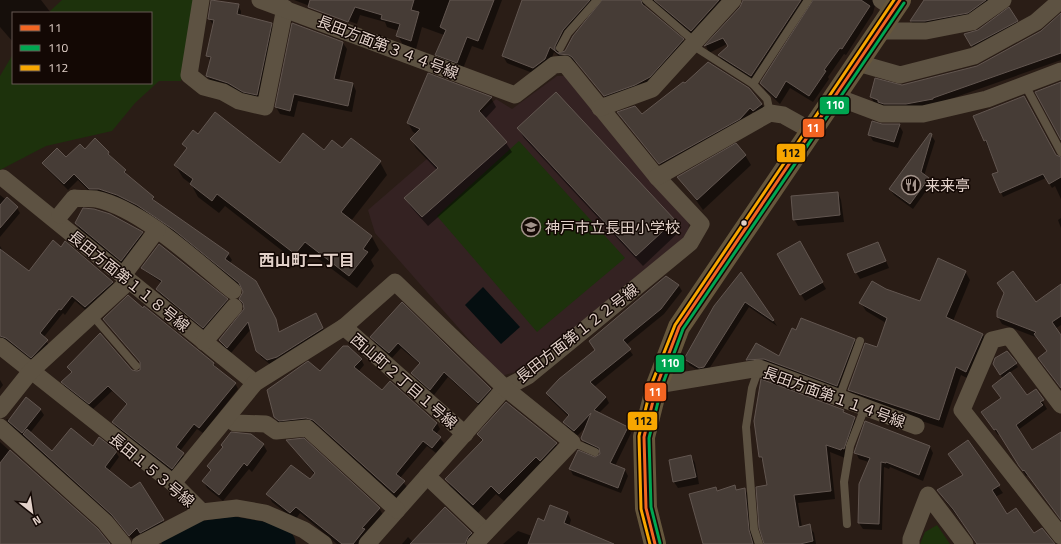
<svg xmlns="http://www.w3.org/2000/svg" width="1061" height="544" font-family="'Titillium Web','Noto Sans JP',sans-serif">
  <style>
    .education { fill: #342222 }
    .green { fill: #1d320c }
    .water { fill: #050e10 }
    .shadow { fill: #0007; fill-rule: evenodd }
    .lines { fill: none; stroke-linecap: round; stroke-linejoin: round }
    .river { stroke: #050e10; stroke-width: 33 }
    .building { fill: #463c36; stroke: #625650 }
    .service { stroke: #5d5242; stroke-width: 8 }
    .minor { stroke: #5d5242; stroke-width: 17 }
    .primary { stroke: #66573c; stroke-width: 22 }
    .bus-1-casing { stroke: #130804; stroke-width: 6 }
    .bus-2-casing { stroke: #130804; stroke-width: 6 }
    .bus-3-casing { stroke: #130804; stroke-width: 6 }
    .bus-1 { stroke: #f26522; stroke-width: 3 }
    .bus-2 { stroke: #00a651; stroke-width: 3 }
    .bus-3 { stroke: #f7a600; stroke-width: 3 }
    .bus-dot { fill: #e2d1c9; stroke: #130804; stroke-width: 1.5 }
    .labels { text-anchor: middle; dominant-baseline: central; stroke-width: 3; stroke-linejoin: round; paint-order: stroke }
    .street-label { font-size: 15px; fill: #e2d1c9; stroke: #130804 }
    .poi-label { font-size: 15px; fill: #e2d1c9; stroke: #130804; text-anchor: start }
    .neighbourhood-label { font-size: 16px; font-weight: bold; fill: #e2d1c9; stroke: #130804 }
    .line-badge { stroke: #130804; stroke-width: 1.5 }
    .badge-label { font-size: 11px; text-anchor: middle; font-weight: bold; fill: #fff }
    .pale-badge-label { font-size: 11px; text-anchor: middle; font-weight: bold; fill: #111 }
  </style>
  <rect width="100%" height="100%" fill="#2a1d16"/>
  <path class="education" d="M557,76H568L689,222L688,238L526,369L501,376L375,233L368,210L496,99L512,109Z"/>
  <g class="green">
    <path d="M62,0H193L181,81H159L135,103L112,131L46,146L0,170V76L13,54V83H151V13H48Z"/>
    <path d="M519,141L625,258L537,332L437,216Z"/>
    <path d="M937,525L950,544H920L925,532Z"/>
  </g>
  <path class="water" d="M483,287L520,327L501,344L465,305Z"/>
  <g class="shadow">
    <path d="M0,0H41L51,13H13V42L0,27Z"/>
    <path d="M211,0L237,4L241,11V16L271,24L275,30L261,101L211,82L207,76L211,62L208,56L213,25L209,18Z"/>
    <path d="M294,0H502L483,50L472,46L462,71L442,63L436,55L444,35L422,27L416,49L403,45L398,36L399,31L387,27L385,22L360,15L357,24Z"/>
    <path d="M523,0H729L695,37L646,3L644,7L683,40L687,47L653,83L609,102L578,64L573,61H564L554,52L549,66L538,75L507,63L503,56ZM603,1L565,52L561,54H558L567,36L597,3Z"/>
    <path d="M743,0H879L876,2L873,13L846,55L844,54L828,77L829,79L813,102L790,88L780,104L765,90L761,83L814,1L807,4L755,83L723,62L719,55L729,47L727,44L709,53L706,46L742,7Z"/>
    <path d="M925,0H1004L974,22L917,30L911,21Z"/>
    <path d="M1009,9L1021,28L976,52L965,34L978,31Z"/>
    <path d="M1061,15V60L936,104L888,110L874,103L871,97L902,86L977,67L1041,32Z"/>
    <path d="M343,43L347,49L339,81L353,84L356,91L352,112L298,101L294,117L280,114L276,107Z"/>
    <path d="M428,74L491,98L496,107L485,119L506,143L512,152L428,226L411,207L405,198L437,170L416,148L411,139L417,134L413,132L408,123Z"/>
    <path d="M749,89L764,107L756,115L753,112L742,123L663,168L621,117L642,116Z"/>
    <path d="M556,93L674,221L680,231L643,266L524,138L518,128Z"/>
    <path d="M974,116L1061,157V199L1055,186L1052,188L1046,178L1003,197L1001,192L999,172Z"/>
    <path d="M882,125H899L903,132L898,148L873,141L869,134Z"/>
    <path d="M198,135L280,164L325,151L342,150L380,162L387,175L351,221L372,237L379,250L371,260L374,266L357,288L312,254L303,267L225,206L219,213L198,197L191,184L183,178L175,165L187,150L183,144Z"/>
    <path d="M931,135L935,141L924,176L931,184L913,209L894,195L890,189Z"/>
    <path d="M95,140L125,171L128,177L153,198L156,203L228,254L232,260L230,263L259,289L280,333L319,321L326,335L272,366L261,357L257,350L251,329L231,353L223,347L220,341L245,310L240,299L244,292L242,288L179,236L93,195L78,180L68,190L47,169L43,163L66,159L85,150Z"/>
    <path d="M745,155L751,165L703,210L679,177Z"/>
    <path d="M838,193L841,200L844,222L798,226L794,219Z"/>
    <path d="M0,195L17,208L20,213L0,237Z"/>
    <path d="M1061,218V228L1058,220Z"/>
    <path d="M76,223L142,233L145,238L124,266L79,229Z"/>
    <path d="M799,242L826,289L805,301L778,254Z"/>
    <path d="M65,243L112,281L115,286L88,312L75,301L65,315L63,313L43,338L50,346L34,363L0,340V246L4,253L29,272L61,249Z"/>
    <path d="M878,243L889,268L860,279L856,272Z"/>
    <path d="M159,245L227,300L229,304L205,331L159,293L157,290L162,283L145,271L142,268Z"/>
    <path d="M965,271L970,280L953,321L983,335L988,344L971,380L961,375L943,428L854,399L849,390L878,348L886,323L866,311L861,303L886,290L920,302Z"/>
    <path d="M741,274L777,326L749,307L707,372L703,373L689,365L686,359Z"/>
    <path d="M666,277L679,286L682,291L664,314L626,345L633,355L594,387L606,397L609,403L599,413L628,428L631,433L615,466L625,470L628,476L621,493L573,475L570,469L595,459L601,453L586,446L583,440L587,426L577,436L568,428L564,422L569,417L550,399L547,393L596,350Z"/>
    <path d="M1061,295V325L1055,329L1061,337V388L1039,358L1048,352L1038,338L1002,324L998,317Z"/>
    <path d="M402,304L490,389L494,395L482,408L448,377L434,395L416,379L412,373L420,364L401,348L392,358L375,343L371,337Z"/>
    <path d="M104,319L214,364L217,369L235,383L238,389L203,433L197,429L180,451L187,460L175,474L116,427L113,422L127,405L112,391L93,409L65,387L62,382L72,373L68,367L131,370L137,373L141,371V364Z"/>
    <path d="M854,340L857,345L840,391L750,365L747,360L757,344L779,358Z"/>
    <path d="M1007,352L1018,367L1009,373L1027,397L1036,390L1047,409L1018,430L1031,451L1061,433V519L1028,475L1026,476L1023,471L1000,433L998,435L986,417L1002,399L996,391L1003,379L994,364Z"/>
    <path d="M361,359L364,365L358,372L382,391L437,423L440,429L436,434L444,443L436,453L427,446L400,478L407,487L397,499L318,426L310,424L278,423L275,417L320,373Z"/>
    <path d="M0,380L3,385L0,389Z"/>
    <path d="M506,403L556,444L561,452L541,464L504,501L496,494L478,513L451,488L446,479L483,442L478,435Z"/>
    <path d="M40,409L44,415L30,433L52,452L93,447L116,452L119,457L108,472L131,490L140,484L166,526L144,538L141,533L133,540L116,520L9,424L6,419L10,420Z"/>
    <path d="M843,411L845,414L854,418L859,426L845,458L830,452L835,499L798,503L802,527L809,526L814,533L816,544H765L768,486L764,464L760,457Z"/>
    <path d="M288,441L379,508L383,515L363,544H337L300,513L295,520L272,502L268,494L310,480L315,475Z"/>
    <path d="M0,442L97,530L109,544H0Z"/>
    <path d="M967,442L1003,493L995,497L1007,516L1034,535L1053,544H978L938,491L963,475Z"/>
    <path d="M263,444L267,451L252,472L249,469L223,501L207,488L203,481L211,471L208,466L223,448L222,445Z"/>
    <path d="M930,447L933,453L923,481L890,467L889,469L884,467L882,530L863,529L859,523L869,462L859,459L856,453Z"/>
    <path d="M691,456L695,463L699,484L678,488L674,482Z"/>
    <path d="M735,487L737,491L745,489L749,497L754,544H701L704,543L716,488L718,492Z"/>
    <path d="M567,512L571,520L569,526L614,544H503L518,531L532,536L545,522Z"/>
    <path d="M471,533L475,540L473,544H402L408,537L413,542Z"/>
  </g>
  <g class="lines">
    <path class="river" d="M178,544L185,540L233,533L273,540L279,544"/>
  </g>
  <g class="building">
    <path d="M211,0L239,4L237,14L272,23L257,95L243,92L228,83L206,76L211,57L206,56L214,20L208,19Z"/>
    <path d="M310,0H414L411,10L419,12L411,41L396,36L400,24L381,19L382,15L355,7L348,22L308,7Z"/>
    <path d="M450,0H494L478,41L467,37L457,63L435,55L446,30L440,27Z"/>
    <path d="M522,0H590L563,30L555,46V51L558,53L565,51L573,36L602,0H641L642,4L684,39L650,77L635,85L604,96L572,57L569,55L559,54L550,47L545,59L533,68L502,56Z"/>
    <path d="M654,0H719L691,31Z"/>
    <path d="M743,0H801L751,76L718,55L728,46L723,38L704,46L740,7Z"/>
    <path d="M813,0H861L870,6L842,49L840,48L824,70L826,71L809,96L786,81L776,98L760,83Z"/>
    <path d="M924,0H986L968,13L925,21H910Z"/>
    <path d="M1009,7L1018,21L971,46L964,34L978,30Z"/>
    <path d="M1061,13V53L933,98V99L906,104H884L878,102V100L870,97L875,78L902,85L977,66L1041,31Z"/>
    <path d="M292,23L343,42L334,79L353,83L348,106L294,94L290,111L275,107Z"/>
    <path d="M708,62L749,88L762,104L753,111L750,108L740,119L659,164L617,112L635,106L642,114L683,82L685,83Z"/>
    <path d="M428,73L492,97L479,111L507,142L422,217L404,198L438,168L410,139L420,129L407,123Z"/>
    <path d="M1061,82V140L1035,92Z"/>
    <path d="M556,92L675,220L636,256L517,128Z"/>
    <path d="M1024,96L1056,155L1061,157V177L1049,184L1043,174L1000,193L992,174L998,172L986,140L984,141L973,116Z"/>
    <path d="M215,112L280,163L303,133L324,150L332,140L342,148L351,138L381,161L341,212L372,236L363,249L368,252L349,276L305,242L295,254L217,194L212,201L190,184L193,179L174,165L187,148L182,144L193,130L198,134Z"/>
    <path d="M872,121L882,124H900L894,142L868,135Z"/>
    <path d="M930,133L932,134L921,172L929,178L910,204L889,189Z"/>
    <path d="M95,138L109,152L108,154L126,170L124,172L154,197L152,199L229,253L225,259L256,281L276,319L279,332L316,313L323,328L277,357L267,360L256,351L248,322L227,348L219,340L244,309L243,303L239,299L243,292L239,283L174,230L137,205L117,195L99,189H89L74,174L64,184L42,163L57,148L66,157L80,144L85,149Z"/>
    <path d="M736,143L746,155L697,200L677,177Z"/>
    <path d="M838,192L840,215L793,220L791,196Z"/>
    <path d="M7,197L18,207L0,228V205Z"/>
    <path d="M83,208L94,209L110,214L143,232L121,261L75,223Z"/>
    <path d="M53,240L61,247L65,241L113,282L85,307L72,296L61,310L59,309L40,333L48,340L31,358L6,338L0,336V249L29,271Z"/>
    <path d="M800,241L823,282L800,295L777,254Z"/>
    <path d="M878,242L886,261L855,273L847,254Z"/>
    <path d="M159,244L228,299L203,328L156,289L162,281L141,268Z"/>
    <path d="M938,258L966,271L946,317L983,334L966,372L956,367L939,420L848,390L865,343L877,347L887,318L859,303L872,281L886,289L920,301Z"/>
    <path d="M1013,271L1036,302L1061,284V316L1052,322L1061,335V388L1038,358L1047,351L1034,334L1036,332L997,317V311L1004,293L997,283Z"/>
    <path d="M741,272L774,320L773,321L745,302L704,367L699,368L684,359L714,306Z"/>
    <path d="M666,276L679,285L661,309L623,340L631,349L590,382L606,397L594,410L628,427L610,463L625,469L618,488L569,469L578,450L595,457L600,454L599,448L582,440L581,438L591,413L574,431L563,422L569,415L546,393L559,379L595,350L589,341Z"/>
    <path d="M128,295L143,308L144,306L214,363L213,365L236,383L199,428L194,424L176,447L184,453L172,469L112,422L127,404L108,386L89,404L61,382L72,372L67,367L100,333L132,370L137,371L140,370V362L103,319Z"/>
    <path d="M402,302L491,389L478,403L444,372L430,390L411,373L420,363L398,343L389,353L370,337Z"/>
    <path d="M801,318L855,339L837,386L764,359L746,360L756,343L779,356L792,328L796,330Z"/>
    <path d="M343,346H348L362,359L354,367L382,390L390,381L437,423L432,430L441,437L432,448L423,441L396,474L405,481L394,493L313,420L306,418L279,421L274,417L267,390L308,361L320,371Z"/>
    <path d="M1007,351L1017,363L1000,375L993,364L995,358Z"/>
    <path d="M1010,372L1027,395L1036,389L1044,400L1040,402L1043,405L1016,425L1032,450L1061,432V520L1024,470L1023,471L1019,466L996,429L994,430L981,412L1001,398L992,386Z"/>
    <path d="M761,379L844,410L843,412L855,417L844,449L842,448L841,450L826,445L831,491L794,495L799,527L810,524L813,541L800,544H764L759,528L756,487L767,485L762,457H759L754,421Z"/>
    <path d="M26,397L41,409L22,433L8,421Z"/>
    <path d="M506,402L557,443L540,461L536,457L499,494L491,486L473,505L445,479L483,440L477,434Z"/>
    <path d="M865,421L930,446L919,475L886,462V463L881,462L879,524L858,523L859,484L870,458L854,453Z"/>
    <path d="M71,428L93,446L99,437L117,451L105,467L131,488L140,482L164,520L140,533L137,528L129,536L112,515L23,434L27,429L52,451Z"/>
    <path d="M231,432L251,434L264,444L247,466L244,463L219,495L202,481L211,470L207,466L223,447L221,445Z"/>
    <path d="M304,438L380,508L362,528L365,529L353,544H342L296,507L290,513L266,494L291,465L310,479L315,473L286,440Z"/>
    <path d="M968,440L1000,485L992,490L1007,514L1016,508L1034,533L1042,528L1055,544H977L953,509L937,490L963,475L948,454Z"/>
    <path d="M10,450L98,529L110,544H0V463Z"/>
    <path d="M691,455L696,477L673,482L669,460Z"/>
    <path d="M735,485L736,490L745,488L749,530L753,544H703L689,494L716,487L717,491Z"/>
    <path d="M550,505L568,512L564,523L614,544H528L538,518L544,521Z"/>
    <path d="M445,507L472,533L468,537L465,544H410Z"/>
  </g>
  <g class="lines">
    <g class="service">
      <path d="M646,0L695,42"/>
      <path d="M692,45L753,84L767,99L770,113"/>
      <path d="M560,48L568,33L597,0"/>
      <path d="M753,84L808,0"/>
      <path d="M1025,85L1061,152"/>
      <path d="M92,315L136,366"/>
      <path d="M759,368L752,388L746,427L754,529L759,544"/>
      <path d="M839,398L860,341"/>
      <path d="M572,442L595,452"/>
      <path d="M847,524L844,482L850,446L865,407"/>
    </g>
    <g class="minor">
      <path d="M201,0L189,75L204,87L223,92L239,101L265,107L285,8"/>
      <path d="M260,0L515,95L554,65L565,64L657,177L701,224L690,243L528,376L505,388L367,544"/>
      <path d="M881,0L894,9"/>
      <path d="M878,31H926L972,22L1003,0"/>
      <path d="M858,63L900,75L974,56L1036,22L1061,0"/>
      <path d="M834,96L882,114H923L987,99L1061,71"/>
      <path d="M600,108L652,89L733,0"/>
      <path d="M657,177L770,113L783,115L810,130"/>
      <path d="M3,178L255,383"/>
      <path d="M60,215L74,198C81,199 89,198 96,199C142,209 196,261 233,291"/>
      <path d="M127,270L157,230"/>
      <path d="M344,327L465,434"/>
      <path d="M204,342L234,307"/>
      <path d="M0,346L173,483L202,512"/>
      <path d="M657,385L759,368L916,426"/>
      <path d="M1061,405L1009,336L992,340L962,410L1061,536"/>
      <path d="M0,410L31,371L129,281"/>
      <path d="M227,418L235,423L266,424L276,431L307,428L397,510"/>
      <path d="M0,427L105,522L123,544"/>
      <path d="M427,476L486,532"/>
      <path d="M173,483L255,383L344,327L395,282L505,388L572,442L475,544"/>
      <path d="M140,544L202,512L237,508L265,513L304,530L324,544"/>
      <path d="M911,544V539L928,495L965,544"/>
    </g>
    <path class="primary" d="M655,544L646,508L644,437L657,385L679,327L900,0"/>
    <g class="bus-1-casing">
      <path id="bus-1" d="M655,544L646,508L644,437L657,385L679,327L900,0"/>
    </g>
    <g class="bus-2-casing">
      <path id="bus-2" d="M660,543L651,507L649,438L662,386L683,329L904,3"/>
    </g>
    <g class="bus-3-casing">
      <path id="bus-3" d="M650,544L641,509L639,436L652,383L675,325L894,0"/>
    </g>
    <use href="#bus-1" class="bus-1"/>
    <use href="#bus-2" class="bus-2"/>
    <use href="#bus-3" class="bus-3"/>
  </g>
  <defs>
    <g id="restaurant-ring" transform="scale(1)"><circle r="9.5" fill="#130804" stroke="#a2928a" stroke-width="1.5"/><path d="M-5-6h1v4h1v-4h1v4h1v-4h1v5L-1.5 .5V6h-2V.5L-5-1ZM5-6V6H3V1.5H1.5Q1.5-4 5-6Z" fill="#a2928a"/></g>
    <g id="school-ring" transform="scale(1)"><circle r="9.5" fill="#130804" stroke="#a2928a" stroke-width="1.5"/><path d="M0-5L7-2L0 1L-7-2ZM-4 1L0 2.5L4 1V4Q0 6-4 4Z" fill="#a2928a"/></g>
  </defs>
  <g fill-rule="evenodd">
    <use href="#restaurant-ring" x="911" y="185"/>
    <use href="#school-ring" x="531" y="227"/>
  </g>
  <circle class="bus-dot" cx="744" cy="223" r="3.5"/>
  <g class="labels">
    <g class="street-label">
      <text transform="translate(388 47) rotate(21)">長田方面第３４４号線</text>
      <text transform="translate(129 281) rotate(39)">長田方面第１１８号線</text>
      <text transform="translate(577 333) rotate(-38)">長田方面第１２２号線</text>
      <text transform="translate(404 381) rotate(41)">西山町２丁目１号線</text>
      <text transform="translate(834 397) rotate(20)">長田方面第１１４号線</text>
      <text transform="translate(152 470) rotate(40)">長田１５３号線</text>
    </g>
    <g class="poi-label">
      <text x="925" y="185">来来亭</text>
      <text x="545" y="227">神戸市立長田小学校</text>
    </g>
    <g class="neighbourhood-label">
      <text x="307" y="260">西山町二丁目</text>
    </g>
  </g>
  <g class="line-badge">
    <rect x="819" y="96" width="31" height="19" rx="4" fill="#00a651"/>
    <rect x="802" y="118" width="23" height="20" rx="4" fill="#f26522"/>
    <rect x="776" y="143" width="30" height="20" rx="4" fill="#f7a600"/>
    <rect x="655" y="354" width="30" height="19" rx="4" fill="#00a651"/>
    <rect x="644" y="382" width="23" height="20" rx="4" fill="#f26522"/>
    <rect x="627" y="411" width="31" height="20" rx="4" fill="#f7a600"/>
  </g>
  <g class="badge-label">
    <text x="835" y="109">110</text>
    <text x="813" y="132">11</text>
    <text x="670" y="367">110</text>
    <text x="655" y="396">11</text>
  </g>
  <g class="pale-badge-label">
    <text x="791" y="157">112</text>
    <text x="643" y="425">112</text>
  </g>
  <rect x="12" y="12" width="140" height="72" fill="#130804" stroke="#665853"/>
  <rect x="20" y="25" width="20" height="6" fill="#f26522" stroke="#665853"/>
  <text x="48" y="32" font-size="12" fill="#e2d1c9">11</text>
  <rect x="20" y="45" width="20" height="6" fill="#00a651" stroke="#665853"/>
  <text x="48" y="52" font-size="12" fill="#e2d1c9">110</text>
  <rect x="20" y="65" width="20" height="6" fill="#f7a600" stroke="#665853"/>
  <text x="48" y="72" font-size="12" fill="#e2d1c9">112</text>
  <g transform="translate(32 512) rotate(150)" stroke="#130804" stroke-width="3" paint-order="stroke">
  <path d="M0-3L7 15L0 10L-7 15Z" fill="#e2d1c9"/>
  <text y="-6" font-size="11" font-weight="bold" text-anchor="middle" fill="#e2d1c9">N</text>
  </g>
</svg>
